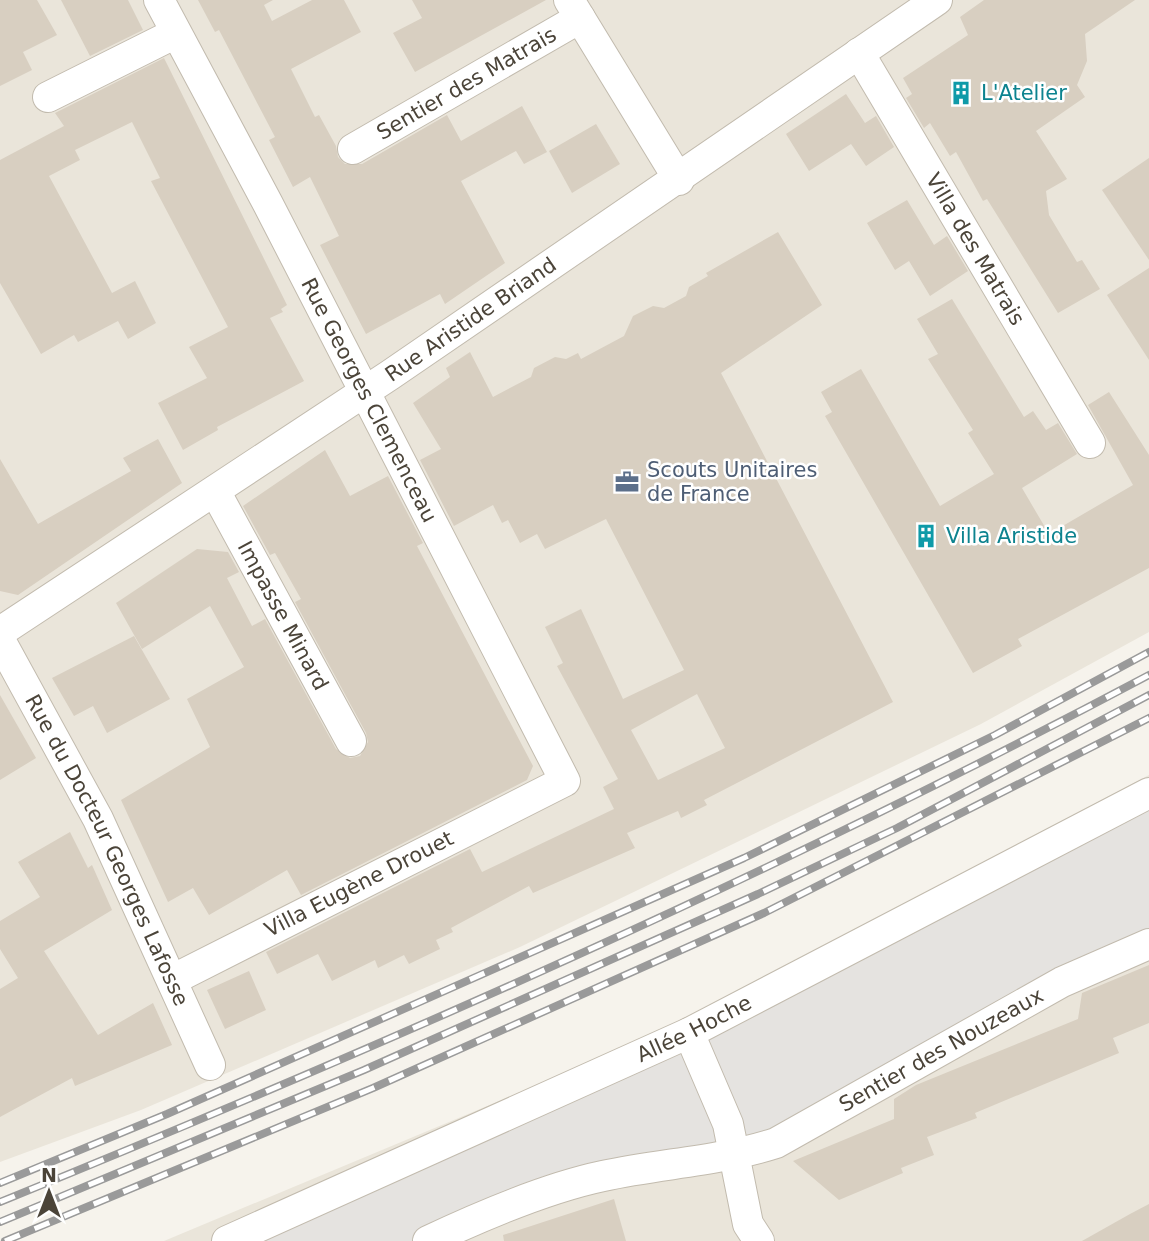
<svg xmlns="http://www.w3.org/2000/svg" width="1149" height="1241" font-family="'DejaVu Sans',sans-serif">
  <style>
    .residential { fill: #eae5da }
    .parking { fill: #e5e3e0 }
    .building { fill: #d8cfc1; fill-rule: evenodd }
    .lines { fill: none; stroke-linecap: round; stroke-linejoin: round }
    .street-casing { stroke: #c2bbae; stroke-width: 32 }
    .street { stroke: #fff; stroke-width: 30 }
    .rail-casing { stroke: #9a9a9a; stroke-width: 8 }
    .rail { stroke: #fff; stroke-width: 5; stroke-dasharray: 16; stroke-linecap: butt }
    .labels { text-anchor: middle; dominant-baseline: central; stroke-width: 5; stroke-linejoin: round; paint-order: stroke }
    .street-label { font-size: 21px; fill: #4b4439; stroke: #fff }
    .culture-label { font-size: 21px; fill: #0d838f; stroke: #fff; text-anchor: start }
    .service-label { font-size: 21px; fill: #4e5e75; stroke: #fff; text-anchor: start }
  </style>
  <rect width="100%" height="100%" fill="#f6f3ec"/>
  <g class="residential">
    <path d="M0,0H1149V632L981,724L520,947L141,1110L0,1162Z"/>
    <path d="M1149,775V1241H164L645,1040Z"/>
  </g>
  <path class="parking" d="M1149,793V944L776,1143L602,1176L428,1241H227Z"/>
  <g class="building">
    <path d="M0,0H37L57,35L23,52L32,70L0,86Z"/>
    <path d="M61,0H128L143,30L90,56Z"/>
    <path d="M198,0H273L264,5L272,21L312,0H344L361,32L291,69L315,117L319,115L336,146L338,157L345,164H362L447,115L461,141L522,106L547,152L524,164L516,151L461,181L505,263L445,304L440,294L366,334L320,245L339,236L310,177L293,187L269,140L275,137L219,30L215,32Z"/>
    <path d="M412,0H546L415,72L393,33L422,18Z"/>
    <path d="M984,0H1135L1085,34L1087,61L1077,85L1085,97L1036,131L1067,179L1046,191L1049,215L1077,262L1082,260L1100,289L1058,313L987,199L983,201L956,152L950,156L930,123L924,128L906,98L912,94L903,78L968,35L960,17Z"/>
    <path d="M164,58L287,305L281,309L283,312L270,318L304,381L217,427L218,430L183,450L158,403L207,378L189,347L228,327L151,181L160,178L132,122L75,150L80,160L49,176L112,293L135,281L156,323L128,339L118,321L78,342L74,335L41,354L0,283V160L64,126L55,113Z"/>
    <path d="M846,94L865,123L876,116L894,147L866,166L851,144L809,171L786,134Z"/>
    <path d="M596,124L620,164L572,193L549,151Z"/>
    <path d="M1149,158V260L1102,190Z"/>
    <path d="M907,200L934,245L947,236L968,271L930,296L909,261L895,270L867,223Z"/>
    <path d="M778,232L822,305L721,373L893,702L704,800L707,805L681,818L678,811L627,833L635,848L533,893L529,886L451,928L453,932L436,940L440,949L409,964L404,955L378,968L375,960L332,981L318,954L277,974L266,952L470,849L482,872L614,809L603,787L618,779L557,666L563,663L545,627L581,609L623,699L684,670L606,519L545,549L537,534L520,543L508,520L502,523L493,505L454,526L420,460L441,449L413,403L450,377L446,368L470,352L493,397L531,377L534,368L555,357L566,359L578,353L581,359L624,336L633,316L653,306L664,308L686,296L689,287L708,276L706,273ZM697,694L725,748L658,780L631,730Z"/>
    <path d="M1149,268V360L1107,295Z"/>
    <path d="M952,299L1024,417L1033,411L1046,430L1058,423L1077,454L1022,488L1049,534L1133,485L1088,405L1109,392L1149,455V568L1018,639L1022,646L973,673L825,416L832,412L821,392L861,369L940,506L994,474L968,433L973,430L928,359L938,354L917,319Z"/>
    <path d="M158,439L182,483L18,595L0,591V459L38,524L131,471L123,458Z"/>
    <path d="M325,450L350,496L388,476L423,543L417,546L533,766L527,780L301,895L287,870L209,915L193,888L168,902L121,800L210,747L187,699L244,667L210,606L142,649L116,603L197,549L228,552L239,572L227,578L252,626L265,619L336,749L350,758L360,756L368,742L366,733L295,602L301,599L275,553L270,555L243,506Z"/>
    <path d="M134,636L170,699L107,733L93,706L74,716L52,678Z"/>
    <path d="M0,695L36,758L0,780Z"/>
    <path d="M70,832L88,868L92,865L112,910L44,951L98,1035L153,1003L172,1045L75,1086L72,1078L0,1117V989L18,978L0,949V921L40,897L18,862Z"/>
    <path d="M1149,965V1023L1113,1038L1119,1053L975,1113L977,1118L927,1137L934,1155L901,1168L903,1173L839,1200L793,1161L894,1119V1099L916,1085L1078,1019L1082,993Z"/>
    <path d="M249,971L266,1010L225,1029L207,990Z"/>
    <path d="M614,1199L626,1241H504L503,1235Z"/>
    <path d="M1149,1204V1241H1082L1130,1214Z"/>
  </g>
  <g class="lines">
    <g class="street-casing">
      <g id="street">
        <path id="s1" d="M159,0L268,204L565,781L172,980"/>
        <path d="M569,0L679,180"/>
        <path id="s2" d="M859,53L1090,443"/>
        <path d="M48,97L176,33"/>
        <path id="s3" d="M353,149L580,18"/>
        <path id="s4" d="M215,491L351,741"/>
        <path id="s5" d="M0,632L390,375L937,0"/>
        <path id="s6" d="M0,640L98,819L210,1065"/>
        <path d="M689,1033L728,1124L748,1224L759,1241"/>
        <path id="s7" d="M227,1241L689,1033L1149,793"/>
        <path id="s8" d="M428,1241C481,1216 546,1188 603,1176C662,1163 717,1162 776,1143L1062,982L1149,944"/>
      </g>
    </g>
    <use href="#street" class="street"/>
    <g class="rail-casing">
      <g id="rail">
        <path d="M0,1183L167,1114L744,858L995,735L1149,652"/>
        <path d="M0,1202C391,1043 777,873 1149,675"/>
        <path d="M0,1222L364,1070L758,894L897,828L1149,695"/>
        <path d="M5,1241L373,1088L764,913L1149,718"/>
      </g>
    </g>
    <use href="#rail" class="rail"/>
  </g>
  <defs>
    <g id="building-bare" transform="scale(1.89)"><path d="M-4-6H4V6H1V3H-1V6H-4ZM-2.5-4.3h1.7v1.8h-1.7ZM.8-4.3h1.7v1.8H.8ZM-2.5-1h1.7V.8h-1.7ZM.8-1h1.7V.8H.8Z" fill="#0f9aa8" stroke="#fff" stroke-width="2.5" paint-order="stroke"/></g>
    <g id="office-bare" transform="scale(1.89)"><path d="M-6-3h4V-5.5h4V-3h4V5H-6ZM-1-4.5V-3h2v-1.5ZM-6 0V1H6V0Z" fill="#5c6f8a" stroke="#fff" stroke-width="2.5" paint-order="stroke"/></g>
  </defs>
  <g fill-rule="evenodd">
    <use href="#building-bare" x="961" y="93"/>
    <use href="#office-bare" x="627" y="482"/>
    <use href="#building-bare" x="926" y="536"/>
  </g>
  <g class="labels">
    <g class="street-label">
      <text stroke="none"><textPath href="#s3" startOffset="131">Sentier des Matrais</textPath></text>
      <text stroke="none"><textPath href="#s2" startOffset="228">Villa des Matrais</textPath></text>
      <text stroke="none"><textPath href="#s5" startOffset="565">Rue Aristide Briand</textPath></text>
      <text stroke="none"><textPath href="#s1" startOffset="452">Rue Georges Clemenceau</textPath></text>
      <text stroke="none"><textPath href="#s4" startOffset="142">Impasse Minard</textPath></text>
      <text stroke="none"><textPath href="#s6" startOffset="236">Rue du Docteur Georges Lafosse</textPath></text>
      <text transform="translate(359 884) rotate(-27)">Villa Eugène Drouet</text>
      <text stroke="none"><textPath href="#s7" startOffset="513">Allée Hoche</textPath></text>
      <text stroke="none"><textPath href="#s8" startOffset="553">Sentier des Nouzeaux</textPath></text>
    </g>
    <g class="culture-label">
      <text x="981" y="93">L'Atelier</text>
      <text x="946" y="536">Villa Aristide</text>
    </g>
    <g class="service-label">
      <text x="647" y="470">Scouts Unitaires<tspan x="647" dy="24">de France</tspan></text>
    </g>
  </g>
  <g transform="translate(49 1192)" stroke="#ffffff" stroke-width="5" paint-order="stroke">
  <path d="M0-5L12 26L0 18L-12 26Z" fill="#4b4439"/>
  <text y="-10" font-size="19" font-weight="bold" text-anchor="middle" fill="#4b4439">N</text>
  </g>
</svg>
